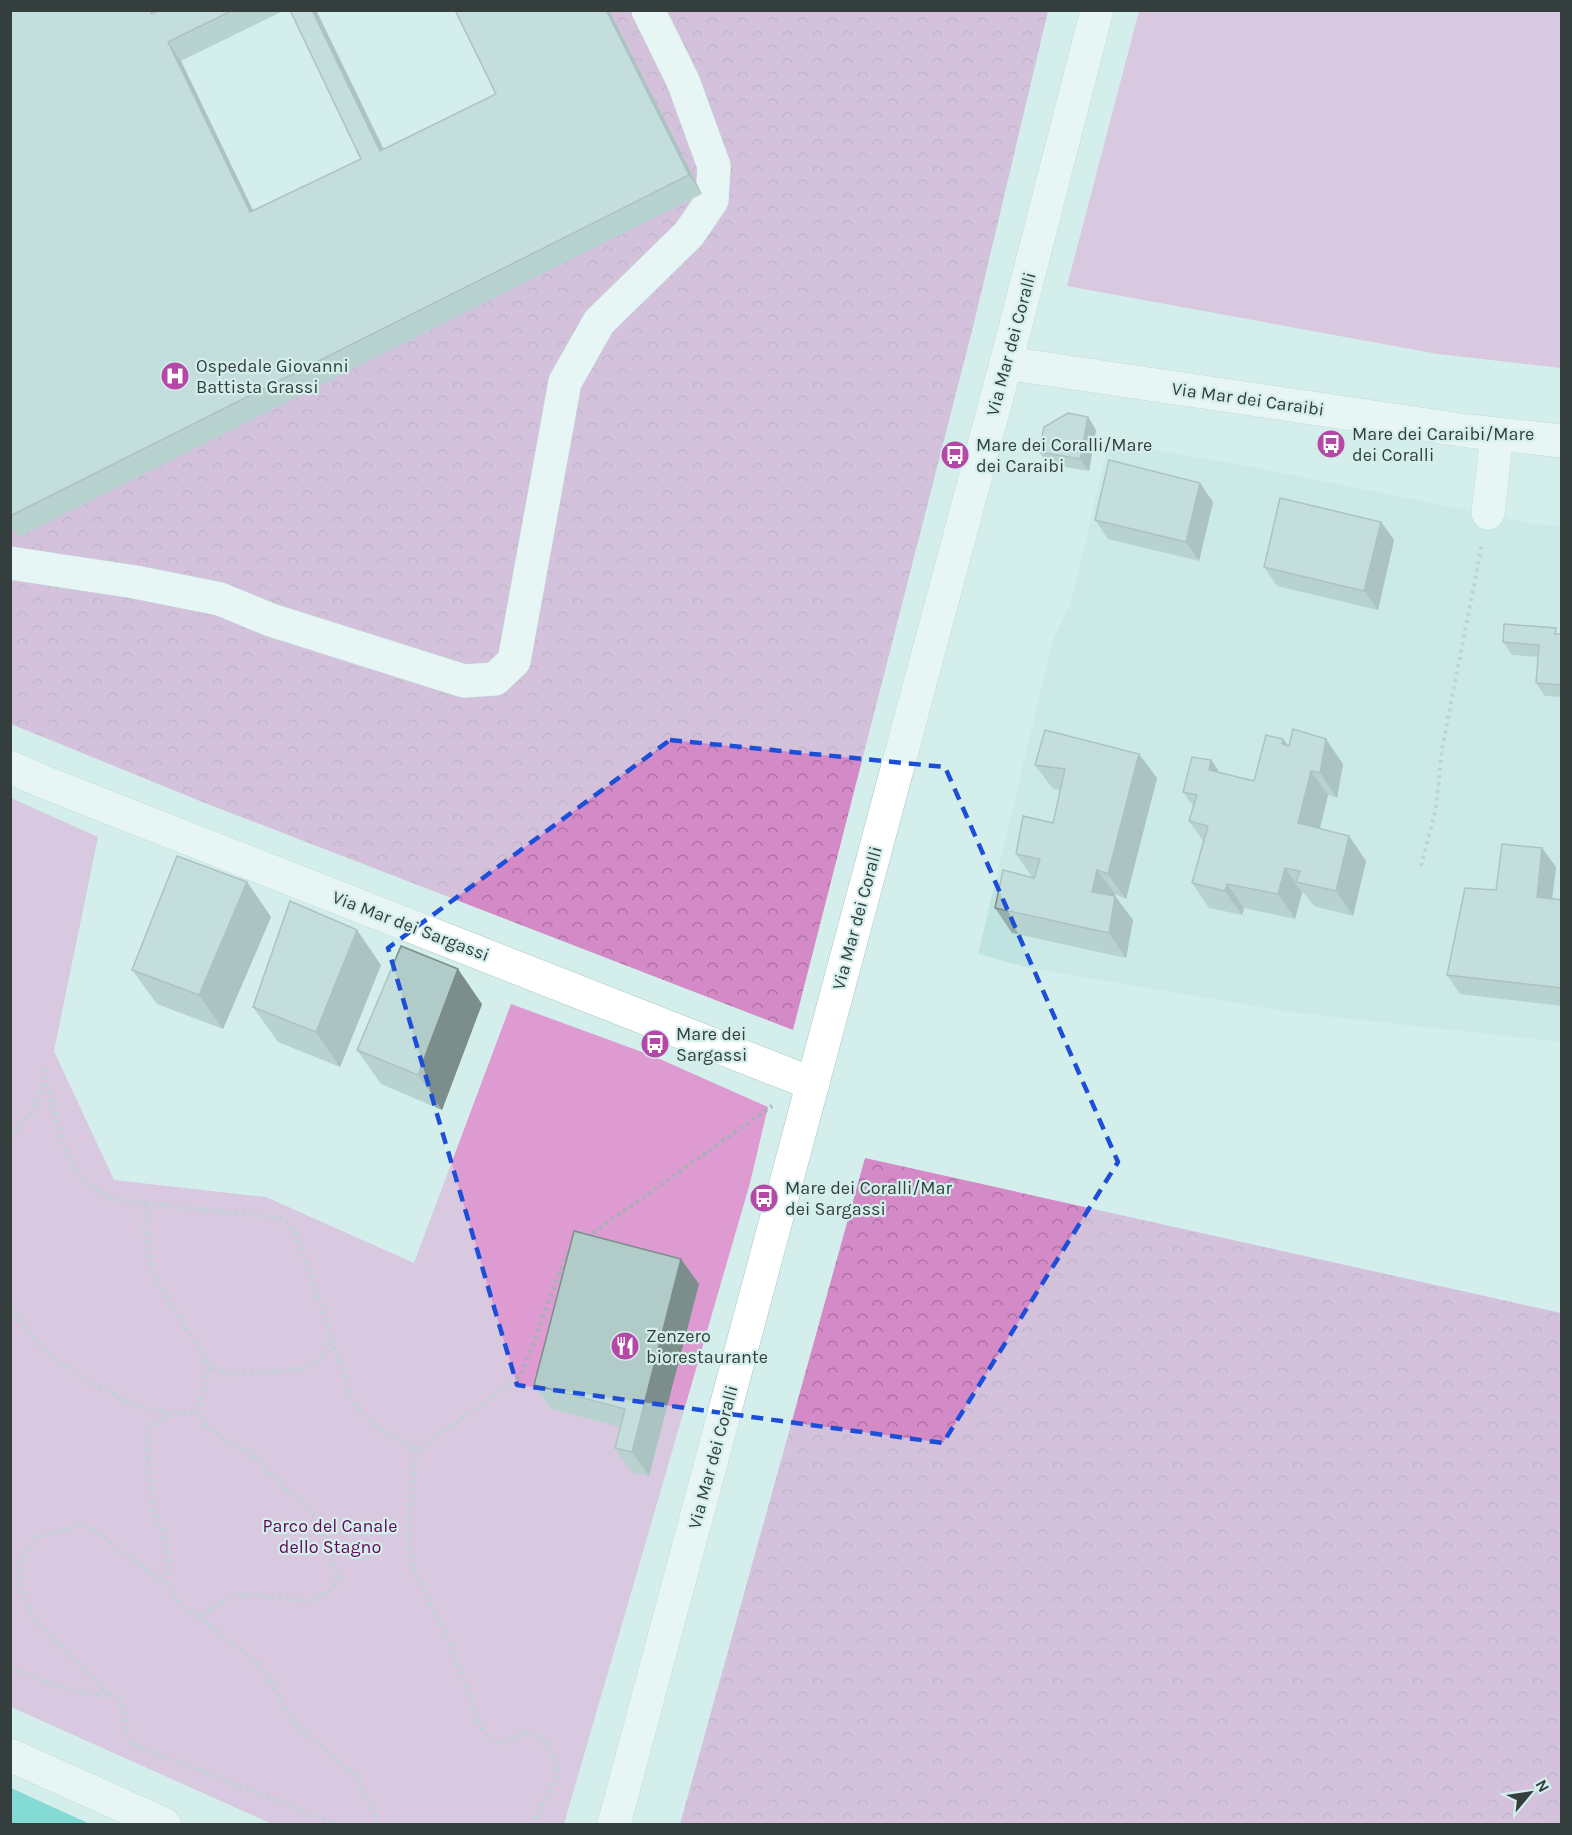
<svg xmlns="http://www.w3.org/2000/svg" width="1572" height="1835" font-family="Karla,sans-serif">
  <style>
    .built { fill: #c0e4e1 }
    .forest { fill: url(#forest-crowns) }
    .green { fill: #de9bd1 }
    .water { fill: #24c0b9 }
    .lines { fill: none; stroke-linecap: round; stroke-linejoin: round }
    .minor-casing { stroke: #aac4c2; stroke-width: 34 }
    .path { stroke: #a0b4b3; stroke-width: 4; stroke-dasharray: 3 4.5; stroke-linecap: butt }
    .minor { stroke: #fff; stroke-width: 33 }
    .wall { fill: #97afac }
    .shaded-wall { fill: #7b8e8c }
    .building { fill: #b0cbc8; stroke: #7b8e8c; stroke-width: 1.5 }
    .marked { fill: none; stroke: #1d4ed8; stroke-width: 4.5; stroke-dasharray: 12 8; stroke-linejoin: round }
    .labels { text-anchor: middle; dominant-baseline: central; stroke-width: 4.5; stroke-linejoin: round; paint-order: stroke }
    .street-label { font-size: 18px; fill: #343e3d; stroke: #d4eeec }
    .poi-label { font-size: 18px; fill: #343e3d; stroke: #d4eeec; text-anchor: start }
    .park-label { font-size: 18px; fill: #630559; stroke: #d4eeec }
  </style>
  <defs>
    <pattern id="forest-crowns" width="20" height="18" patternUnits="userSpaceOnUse" patternTransform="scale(1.5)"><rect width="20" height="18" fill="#d48ac7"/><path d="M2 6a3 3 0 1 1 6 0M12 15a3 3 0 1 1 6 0" fill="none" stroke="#ad72a3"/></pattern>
  </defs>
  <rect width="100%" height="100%" fill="#d4eeec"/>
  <path class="built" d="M1109,442L1249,466L1535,524L1561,526V1042L1288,1012L1029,968L978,954L1052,643L1071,602Z"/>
  <g class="forest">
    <path d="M595,11H1048L974,323L793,1030L200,801L11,724V529L683,190Z"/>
    <path d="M865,1158L1561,1313V1824H680Z"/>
  </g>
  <g class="green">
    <path d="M1139,11H1561V368L1438,354L1067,286Z"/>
    <path d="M11,798L98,837L54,1051L114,1180L266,1197L414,1263L511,1004L653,1056L768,1107L750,1183L564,1824H272L11,1707Z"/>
  </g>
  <path class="water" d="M11,1788L90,1824H11Z"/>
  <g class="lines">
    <g class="minor-casing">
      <g id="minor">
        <path d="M1006,363L1468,431L1562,441"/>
        <path d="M1488,513L1497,435"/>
        <path d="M10,563L135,582L220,599L271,620L464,681L495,679L514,661L565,382L599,322L689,234L712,200L714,166L683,81L648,10"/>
        <path d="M10,767L44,782L813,1084"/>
        <path d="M10,1755L164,1824"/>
        <path d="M614,1824L1006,363L1097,10"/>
      </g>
    </g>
    <g class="path">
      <path d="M1421,866L1436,808L1442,749L1482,544"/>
      <path d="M43,1069L64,1148L82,1179L110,1199L280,1218L290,1224L296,1235L355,1407L382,1431L417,1450L521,1376L568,1250L571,1248"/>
      <path d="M10,1136L32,1113L46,1078"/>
      <path d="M146,1203L144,1226L152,1272L210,1367"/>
      <path d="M587,1237L772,1106"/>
      <path d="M10,1308L46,1353L93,1384L138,1406L154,1410L199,1414"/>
      <path d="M417,1450L410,1506V1550L416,1576L447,1636L482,1729C496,1756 507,1736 528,1732C550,1743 551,1750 558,1772L533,1824"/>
      <path d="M165,1583L169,1572L164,1534L153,1509L148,1467L149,1427L173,1412"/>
      <path d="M198,1616L264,1669L293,1722L355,1775L376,1816V1824"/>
      <path d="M10,1669L80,1693L109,1695L121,1700L129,1743L337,1824"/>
      <path d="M109,1695L33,1619L21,1591V1560L37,1536L86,1525L168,1585L186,1610L198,1616L236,1595H259L309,1601L331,1590L337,1581L336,1570L324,1535L309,1507L290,1493L251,1453L234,1445L208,1428L197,1409L210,1367L232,1375L309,1368L326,1352L331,1337"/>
    </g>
    <use href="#minor" class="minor"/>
  </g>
  <g class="wall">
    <path d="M10,10H154L155,12L159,10H285L181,61L253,211L361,159L290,10H316L384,149L496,94L609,10L702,194L19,537L10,526Z"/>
    <path d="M1088,417L1096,430L1089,471L1048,464L1039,452Z"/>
    <path d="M1213,502L1199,561L1108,539L1095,520Z"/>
    <path d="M1381,522L1394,540L1378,610L1277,586L1264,567Z"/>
    <path d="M1560,634H1562V697L1545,696L1536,683L1538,657L1512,655L1503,642Z"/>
    <path d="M1283,739L1289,746L1343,764L1337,798L1328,795L1320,829L1349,836L1366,861L1353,916L1314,906L1304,893H1302L1295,919L1244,908L1242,915L1209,908L1192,883L1203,841L1189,821L1194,807L1183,792L1211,760L1220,773L1254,781Z"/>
    <path d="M1035,765L1157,778L1126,899L1115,894L1114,895L1133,920L1126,958L1012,933L995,908L1032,877L1016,854L1053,823L1060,790L1053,789Z"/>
    <path d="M1542,848L1556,867L1552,899L1562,900V1006L1460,994L1447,975L1496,890Z"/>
    <path d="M247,882L271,917L223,1029L157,1004L132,970Z"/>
    <path d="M381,965L340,1067L278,1042L253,1007Z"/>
    <path d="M482,1004L442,1110L381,1084L357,1050Z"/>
    <path d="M699,1284L649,1476L632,1472L615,1448L620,1427L551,1409L534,1385Z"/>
  </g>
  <g class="shaded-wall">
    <path d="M312,10H316L393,170L380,151Z"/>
    <path d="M606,10H609L702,194L689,175Z"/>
    <path d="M168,42L181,61L263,231L250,212Z"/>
    <path d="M1088,417L1096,430L1089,471L1080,459Z"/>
    <path d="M1200,483L1213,502L1199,561L1186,542Z"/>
    <path d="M1381,522L1394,540L1378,610L1364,591Z"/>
    <path d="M1283,739L1300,763L1282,744Z"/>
    <path d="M1326,739L1343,764L1337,798L1320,773Z"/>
    <path d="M1139,754L1157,778L1126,899L1108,874Z"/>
    <path d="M1211,760L1228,785L1209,770Z"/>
    <path d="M1311,771L1328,795L1315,847L1298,823Z"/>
    <path d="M1349,836L1366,861L1353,916L1336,891Z"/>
    <path d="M1542,848L1556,867L1550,916L1537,897Z"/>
    <path d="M1285,868L1302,893L1295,919L1278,894Z"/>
    <path d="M1097,870L1115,894L1109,916L1092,892Z"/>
    <path d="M247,882L271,917L223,1029L199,995Z"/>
    <path d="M1227,884L1244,908L1242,915L1225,891Z"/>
    <path d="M1115,896L1133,920L1126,958L1109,933Z"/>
    <path d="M357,930L381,965L340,1067L316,1032Z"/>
    <path d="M458,969L482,1004L442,1110L418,1075Z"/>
    <path d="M681,1259L699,1284L649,1476L632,1452Z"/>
  </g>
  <g class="building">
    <path d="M10,10H150L152,14L159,10H233L168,42L250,212L361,159L290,10H312L380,151L496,94L455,10H606L689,175L10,516Z"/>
    <path d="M1068,413L1088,417L1080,459L1039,452L1044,427Z"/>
    <path d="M1109,460L1200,483L1186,542L1095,520Z"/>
    <path d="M1280,498L1381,522L1364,591L1264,567Z"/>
    <path d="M1504,624L1556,628L1555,634H1562V685L1536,683L1539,645L1503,642Z"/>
    <path d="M1293,729L1326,739L1320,773L1311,771L1298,823L1349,836L1336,891L1296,882L1300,871L1285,868L1278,894L1227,884L1225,891L1192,883L1208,826L1189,821L1197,795L1183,792L1192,757L1211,760L1209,770L1254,781L1266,735L1283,739L1282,744L1289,746Z"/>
    <path d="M1045,730L1139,754L1108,874L1097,870L1092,892L1115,896L1109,933L995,908L1003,870L1034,878L1040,859L1016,854L1023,816L1053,823L1065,769L1035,765Z"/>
    <path d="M1502,844L1542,848L1537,897L1562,900V988L1447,975L1465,888L1496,890Z"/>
    <path d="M177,856L247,882L199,995L132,970Z"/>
    <path d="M290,901L357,930L316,1032L253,1007Z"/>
    <path d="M401,946L458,969L418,1075L357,1050Z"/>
    <path d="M574,1231L681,1259L632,1452L615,1448L625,1409L534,1385Z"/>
  </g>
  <path d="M0 0H1572V1835H0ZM670,740L945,767L1118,1162L943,1443L517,1385L388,948Z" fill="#d4eeec" fill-opacity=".55" fill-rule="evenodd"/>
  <path class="marked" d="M670,740L945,767L1118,1162L943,1443L517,1385L388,948Z"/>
  <defs>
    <g id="hospital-disc" transform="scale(1.5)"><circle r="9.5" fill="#b547a6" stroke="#d4eeec"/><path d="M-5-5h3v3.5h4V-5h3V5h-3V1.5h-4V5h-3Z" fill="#fff"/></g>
    <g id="bus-disc" transform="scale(1.5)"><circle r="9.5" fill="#b547a6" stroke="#d4eeec"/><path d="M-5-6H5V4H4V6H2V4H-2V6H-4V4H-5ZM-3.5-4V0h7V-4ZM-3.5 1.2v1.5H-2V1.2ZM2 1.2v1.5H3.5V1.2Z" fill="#fff"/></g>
    <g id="restaurant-disc" transform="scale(1.5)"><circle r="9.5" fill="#b547a6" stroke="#d4eeec"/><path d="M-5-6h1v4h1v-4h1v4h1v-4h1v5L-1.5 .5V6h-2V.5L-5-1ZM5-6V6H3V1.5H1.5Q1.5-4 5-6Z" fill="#fff"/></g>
  </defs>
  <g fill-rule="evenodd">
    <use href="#hospital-disc" x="175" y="376"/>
    <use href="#bus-disc" x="1331" y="444"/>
    <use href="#bus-disc" x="955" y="455"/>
    <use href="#bus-disc" x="655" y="1044"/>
    <use href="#bus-disc" x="764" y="1198"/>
    <use href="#restaurant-disc" x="625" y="1346"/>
  </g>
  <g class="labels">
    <g class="street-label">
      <text transform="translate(1011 344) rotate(-75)">Via Mar dei Coralli</text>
      <text transform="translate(1248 399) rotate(8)">Via Mar dei Caraibi</text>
      <text transform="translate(857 918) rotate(-75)">Via Mar dei Coralli</text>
      <text transform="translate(411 926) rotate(21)">Via Mar dei Sargassi</text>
      <text transform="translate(713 1457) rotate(-75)">Via Mar dei Coralli</text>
    </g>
    <g class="poi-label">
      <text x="196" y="366">Ospedale Giovanni<tspan x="196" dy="21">Battista Grassi</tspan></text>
      <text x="1352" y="434">Mare dei Caraibi/Mare<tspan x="1352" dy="21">dei Coralli</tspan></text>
      <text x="976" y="445">Mare dei Coralli/Mare<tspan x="976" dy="21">dei Caraibi</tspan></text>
      <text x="676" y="1034">Mare dei<tspan x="676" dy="21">Sargassi</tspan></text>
      <text x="785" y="1188">Mare dei Coralli/Mar<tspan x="785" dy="21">dei Sargassi</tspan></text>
      <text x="646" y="1336">Zenzero<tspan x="646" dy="21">biorestaurante</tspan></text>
    </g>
    <g class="park-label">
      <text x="330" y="1526">Parco del Canale<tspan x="330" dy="21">dello Stagno</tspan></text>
    </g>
  </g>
  <rect width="1572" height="1835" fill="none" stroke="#343e3d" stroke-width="24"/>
  <g transform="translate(1530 1793) rotate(61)" stroke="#d4eeec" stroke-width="4.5" paint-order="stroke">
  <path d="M0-4.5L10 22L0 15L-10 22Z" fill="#343e3d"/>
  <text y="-9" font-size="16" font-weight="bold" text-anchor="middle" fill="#343e3d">N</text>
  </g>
</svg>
